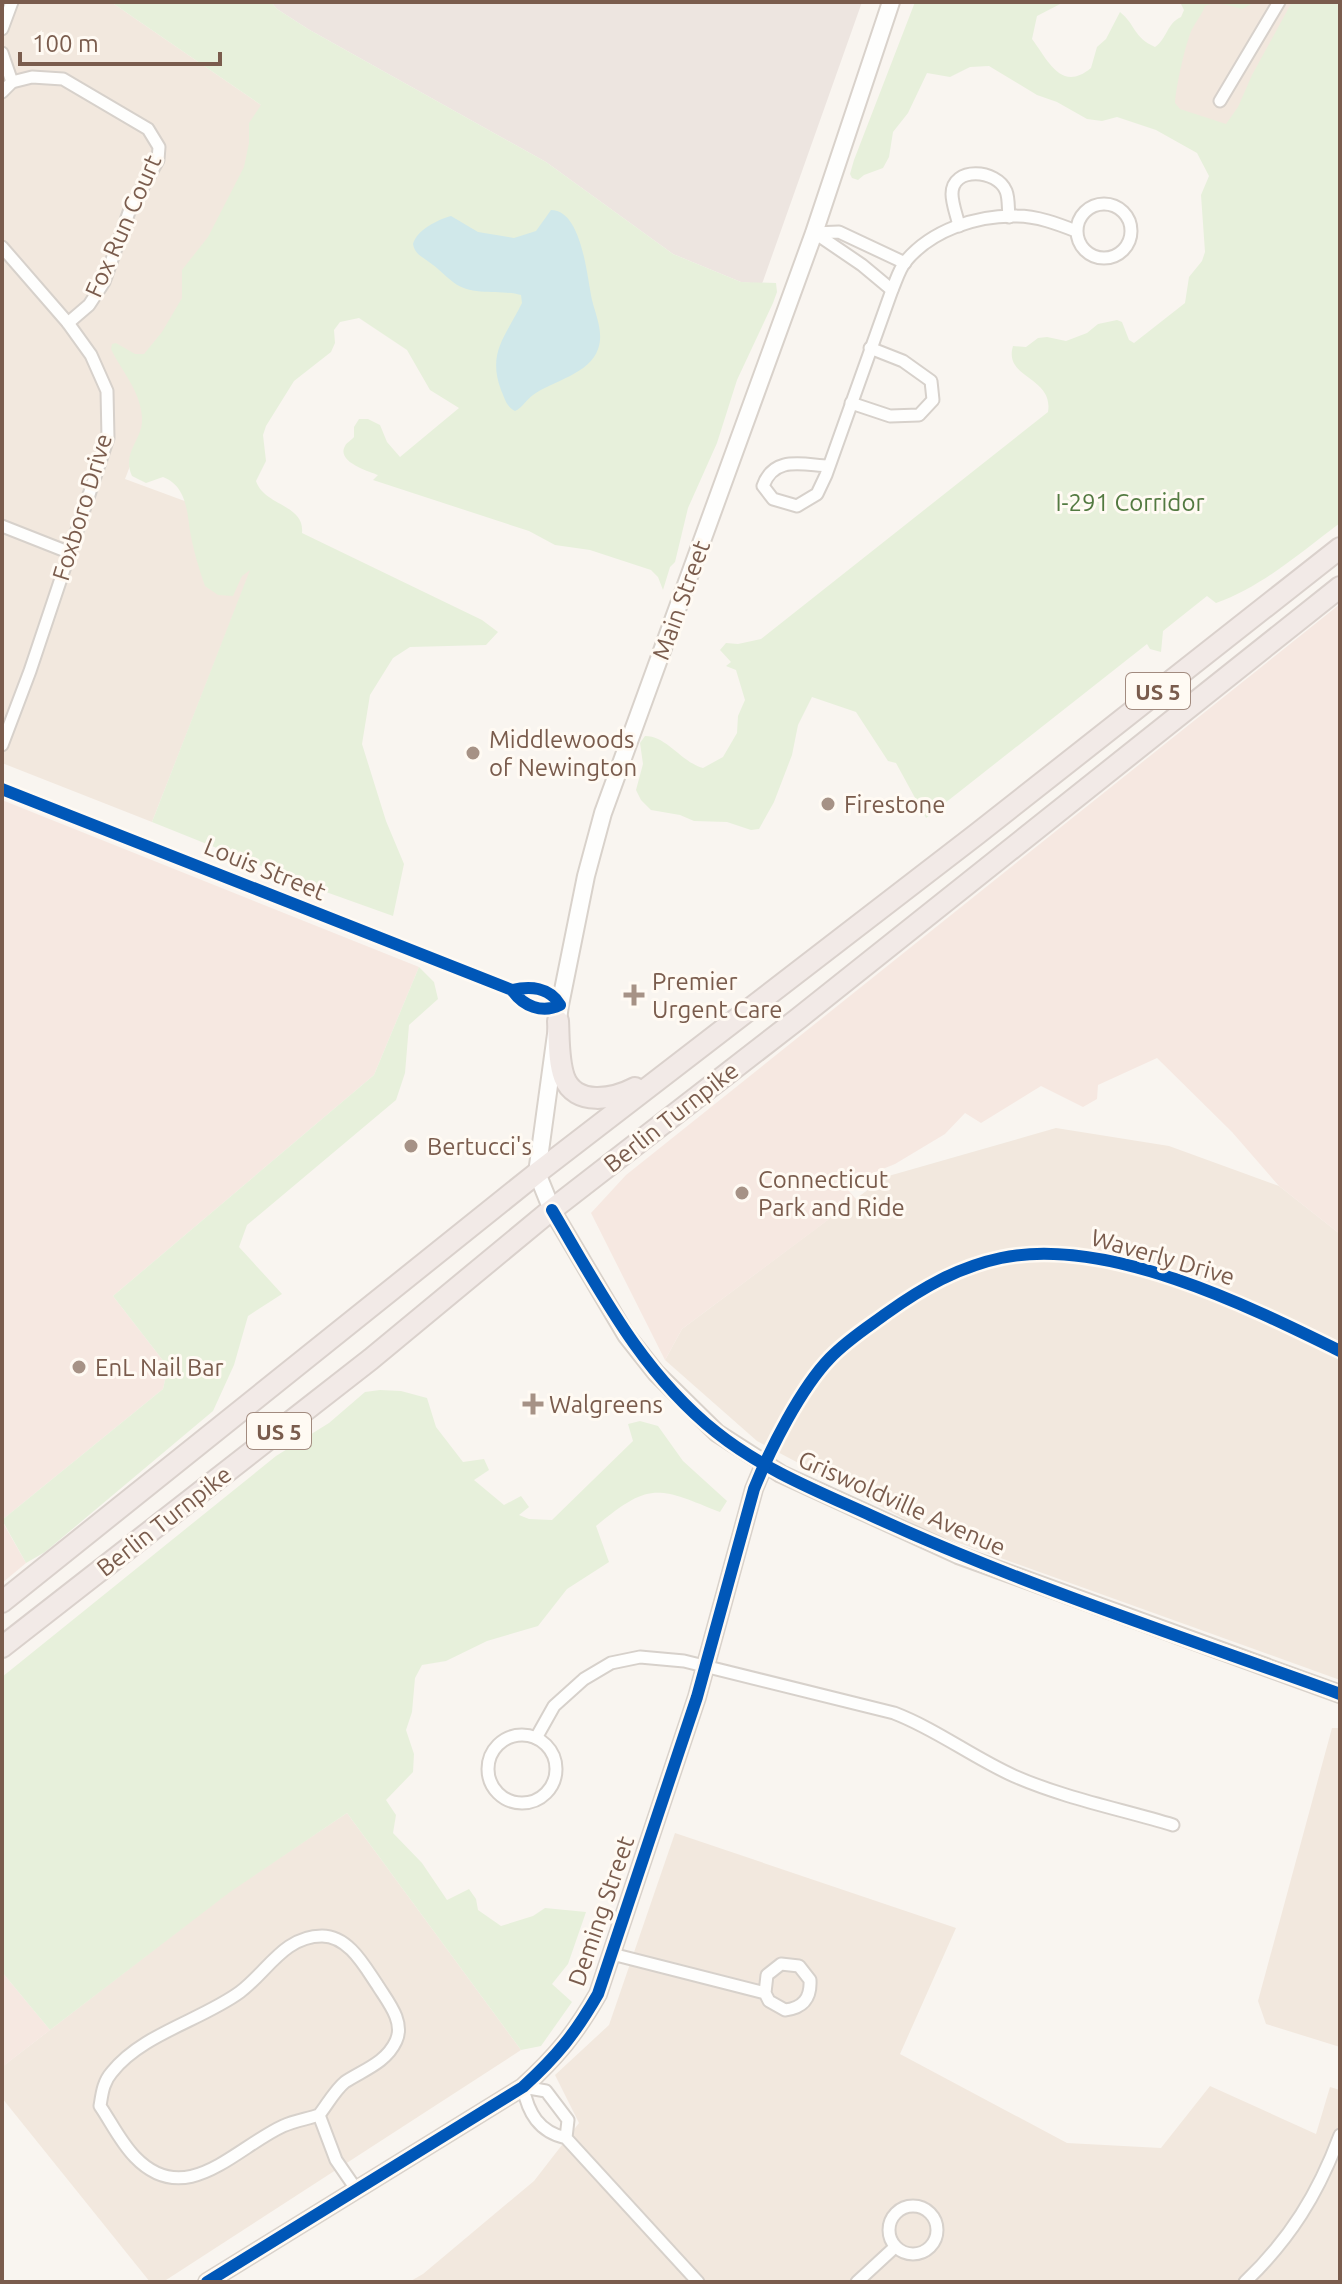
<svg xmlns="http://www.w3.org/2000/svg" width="1342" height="2284" font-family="Ubuntu,sans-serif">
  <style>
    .residential { fill: #f2e8de }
    .commercial { fill: #f6e8e1 }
    .industrial { fill: #ede5e0 }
    .green { fill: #e7f0db }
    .water { fill: #d0e8ea }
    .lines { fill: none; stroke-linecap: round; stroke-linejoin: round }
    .street-casing { stroke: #d7d1cb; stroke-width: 15 }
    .secondary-casing { stroke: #d9d2cb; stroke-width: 20 }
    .highway-casing { stroke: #dad1cc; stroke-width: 24 }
    .street { stroke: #fefefd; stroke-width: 11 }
    .secondary { stroke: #fefefd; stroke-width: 16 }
    .highway { stroke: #f2eae7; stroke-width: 20 }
    .cycleway-casing { stroke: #fffaf3; stroke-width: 17 }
    .cycleway { stroke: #0057b8; stroke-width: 12 }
    .poi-dot { fill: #a69286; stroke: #fffaf3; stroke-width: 3 }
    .labels { text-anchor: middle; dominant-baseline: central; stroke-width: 6; stroke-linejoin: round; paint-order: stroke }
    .shield { fill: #fffaf3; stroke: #a28b7f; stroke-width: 2 }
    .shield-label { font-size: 22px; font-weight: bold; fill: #7a5c4d }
    .street-label { font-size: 24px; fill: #7a5c4d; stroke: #fffaf3 }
    .park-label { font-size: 24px; fill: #537a41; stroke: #fffaf3 }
    .poi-label { font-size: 24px; fill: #7a5c4d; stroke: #fffaf3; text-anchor: start }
  </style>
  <rect width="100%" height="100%" fill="#f9f5f0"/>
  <g class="residential">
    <path d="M2,2H111L280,118L152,409L125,479L266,531L152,822L2,763Z"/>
    <path d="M1191,2H1316L1244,124L1202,125L1159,98Z"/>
    <path d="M1056,1128L1169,1146L1279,1186L1340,1234V1680L931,1533L757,1441L665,1360L682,1329L885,1177Z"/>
    <path d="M1332,1728H1340V2047L1266,2024L1258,2001Z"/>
    <path d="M347,1813L521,2050L163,2282H150L2,2098V2067L230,1891Z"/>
    <path d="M675,1833L956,1928L900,2054L1067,2143L1161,2148L1210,2086L1316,2134L1330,2087L1340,2090V2282H409L423,2274L534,2181L579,2123L555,2075L609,2025Z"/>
  </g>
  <g class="commercial">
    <path d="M1340,604V1234L1279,1186L1232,1132L1157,1058L1098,1085L1097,1099L1083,1107L1041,1086L981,1123L965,1113L945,1134L895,1164L863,1177L849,1191L856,1199L682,1329L665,1360L591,1213L626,1175Z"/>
    <path d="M2,800L419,967L374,1075L113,1296L168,1367L163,1389L2,1520Z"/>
    <path d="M2,1521L26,1563L2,1583Z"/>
    <path d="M2,1972L50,2030L2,2067Z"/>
  </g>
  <path class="industrial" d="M271,2H862L762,284L741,282L673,254L546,162L308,29L277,9Z"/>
  <g class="green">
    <path d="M111,2H271L277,9L308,29L546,162L673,254L741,282L776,283L777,292L773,303L737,380L717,443L688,508L675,562L670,567L663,590L658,577L651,570L590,550L555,545L529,531L373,480L378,475C369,471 336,462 345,446C347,442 352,440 354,437V427L359,419H368L380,425L387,442L400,457L459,408L430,390L407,350L359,318L340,322L334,330L335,343L331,352L294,381L266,426L263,435L266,461L256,481C264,506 305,504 302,533L482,620L498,632L486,645L410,647L393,658L370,695L362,744L386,821L404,864L393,916L326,892L152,822L250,570L242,576L233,596L218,595L205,586C199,569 193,549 190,531C187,510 186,486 163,477L146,483L132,476C121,452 144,439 142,417C140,390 122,372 111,349L112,344L116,343L135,354H144L162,332L182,298V270L208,237L244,167L249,143V123L261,105Z"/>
    <path d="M915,2H1064L1037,16L1032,39C1048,60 1061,93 1091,68L1097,47L1106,39L1120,12C1136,25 1133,37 1155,47C1167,39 1167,23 1181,17L1184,10L1180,2H1255L1242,9C1230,5 1216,1 1205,6C1201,17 1193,25 1190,34C1184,51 1176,86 1175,103L1180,109L1226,124L1238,107L1252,75L1292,2H1340V523C1301,552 1262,587 1216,603L1207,596L1163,631L1161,652L1150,649L1147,644L926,818L896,763L888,761L856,712L812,697L798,725L792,755L774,802L759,829L751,830L727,822L694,821L680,815L651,810L641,800L636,790L643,764L640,743L645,736C667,736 681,762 703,768L723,757L737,733L738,716L745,700L736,670L726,666L731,662L720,650L726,643L738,644L761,639L1048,412C1054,376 1003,379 1013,346L1026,347L1038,338L1047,337L1066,341L1087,333L1098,324L1117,320L1122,322L1129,340L1134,343L1185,303L1189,277L1202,261L1205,252L1201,195L1209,176L1197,153L1156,130L1117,117L1102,121L1087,119L1057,102L1037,95L989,66L970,67L950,77L927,73L908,113L893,132L889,157L883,168L864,175L858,180L852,178L850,174L854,160Z"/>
    <path d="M419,967L434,982L438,999L409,1025L405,1073L396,1100L247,1225L239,1247L282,1294L248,1316L234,1365L213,1411L45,1552L26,1563L2,1520L163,1389L168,1367L113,1296L374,1075Z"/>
    <path d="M380,1390L401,1391L427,1398L436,1427L463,1462L484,1459L489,1470L474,1480L504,1505L521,1496L529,1507L519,1515L529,1519L552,1520L633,1441L628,1424L640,1421L658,1426L683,1461L727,1501L720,1512C658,1487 650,1481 596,1526L609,1562L567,1589L538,1626L487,1641L446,1661L422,1665L415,1678L412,1712L406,1730L414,1754L413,1772L386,1800L396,1815L393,1833L422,1863L447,1900L469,1889L476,1899L478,1910L501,1926L533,1916L545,1908L586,1912L568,1964L552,1984L572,2002L541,2046L521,2050L347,1813L230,1892L50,2030L2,1972V1677L276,1456L329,1423L365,1392Z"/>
  </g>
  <path class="water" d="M551,210C582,210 587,277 592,300C596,316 604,333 598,349C590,374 552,381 533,395C526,400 522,408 515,411C506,406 505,399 501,390C487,352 506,336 522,303L521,295C500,289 472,297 453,282C445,276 438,268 429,262C421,256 415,254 413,244C417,230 437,220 451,216L478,232L514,238L536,231Z"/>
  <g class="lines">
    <g class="street-casing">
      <g id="street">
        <path d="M2,29L12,2"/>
        <path d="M2,53L12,82"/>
        <path d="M2,92L12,82L32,77L63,79L148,129L159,147L158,160L129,212L104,282L89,305L68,323"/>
        <path d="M1220,101L1279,2"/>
        <circle cx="1104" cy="231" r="27"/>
        <path d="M959,226C957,216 952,204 952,194C952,166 997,169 1006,191C1009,198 1008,209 1009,217"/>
        <path d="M814,233L839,232L905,263"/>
        <path d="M815,233L862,265L892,290"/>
        <path d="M2,247L68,323L91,355L107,391L108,438L30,671L2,745"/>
        <path d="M851,403L890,416L919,415L933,400L931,381L903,361L870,348"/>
        <path d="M829,466C803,465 774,455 763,486L773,499L797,506L817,494L826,475L892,290C896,281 899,270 905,262C931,230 977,215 1017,216C1037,216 1058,224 1076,231"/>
        <path d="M2,526L68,552"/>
        <path d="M2,789L512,990C523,1006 542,1014 560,1005C550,987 530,986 512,990"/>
        <path d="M764,1465C780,1435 795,1404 815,1376C833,1349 862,1331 888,1313C923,1288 958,1266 1001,1258C1107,1236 1247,1304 1340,1351"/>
        <circle cx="522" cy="1769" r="34"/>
        <path d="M536,1738L554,1706L584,1679L611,1663L640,1657L684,1661L894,1713C936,1729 972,1757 1014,1776C1064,1798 1120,1809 1173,1825"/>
        <path d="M612,1954L765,1993L769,2001L785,2010C803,2008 811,1998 810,1980L799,1966L781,1964L767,1975L765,1993"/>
        <path d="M319,2115C307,2119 294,2121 283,2126C235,2148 186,2210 135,2157C121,2143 111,2122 100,2106C102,2094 103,2082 112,2072C142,2034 202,2020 240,1992C267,1972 284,1936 322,1936C349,1936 365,1967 378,1986C388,2002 405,2022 396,2041C386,2063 363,2070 345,2082C335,2090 327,2105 319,2115L336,2160L356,2189"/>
        <path d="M566,2138L568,2120L546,2091L523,2087C528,2113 539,2132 566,2138L698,2282"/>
        <circle cx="913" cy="2230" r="24"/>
        <path d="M857,2282L895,2247"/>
        <path d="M1245,2282C1290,2239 1318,2194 1340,2135"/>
      </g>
    </g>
    <g class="secondary-casing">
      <g id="secondary">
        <path d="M891,2L814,233L603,813L586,876L560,1005L537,1173L552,1210L626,1335L656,1373L717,1433L781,1474L958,1555L1340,1694"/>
        <path d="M207,2282L523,2087C557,2056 575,2034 598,1994L697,1697L754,1489L764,1465"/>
      </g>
    </g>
    <g class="highway-casing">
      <g id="highway">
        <path d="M558,1021C559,1039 558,1060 564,1077C575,1107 614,1099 635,1088"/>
        <path d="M2,1602L537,1173L977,834L1340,548"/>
        <path d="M2,1647L371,1359L545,1215L799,1018L1340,587"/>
      </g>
    </g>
    <use href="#street" class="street"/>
    <use href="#secondary" class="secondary"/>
    <use href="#highway" class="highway"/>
    <g class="cycleway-casing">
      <g id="cycleway">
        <path d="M2,789L512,990C523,1006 542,1014 560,1005C550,987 530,986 512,990"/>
        <path d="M552,1210C600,1291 641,1372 716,1432C762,1469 817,1491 870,1515C1022,1585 1183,1637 1340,1694"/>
        <path d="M207,2282L523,2087C557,2056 575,2034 598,1994L697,1697L754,1489C770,1449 801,1388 830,1358C847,1340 868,1327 887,1313C922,1288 958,1267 1001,1258C1106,1236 1247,1305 1340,1351"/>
      </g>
    </g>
    <use href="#cycleway" class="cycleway"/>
  </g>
  <g class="poi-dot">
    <circle cx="473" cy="753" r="8"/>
    <circle cx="828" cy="804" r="8"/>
    <path d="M630 983h8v8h8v8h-8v8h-8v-8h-8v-8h8z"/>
    <circle cx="411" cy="1146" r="8"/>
    <circle cx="742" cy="1193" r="8"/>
    <circle cx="79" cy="1367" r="8"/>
    <path d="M529 1392h8v8h8v8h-8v8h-8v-8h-8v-8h8z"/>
  </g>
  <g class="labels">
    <g class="shield">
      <rect x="1126" y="673" width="64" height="36" rx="6"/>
      <rect x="247" y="1413" width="64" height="36" rx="6"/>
    </g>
    <g class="shield-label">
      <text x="1158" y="691">US 5</text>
      <text x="279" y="1431">US 5</text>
    </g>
    <g class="street-label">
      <text transform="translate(123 226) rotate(-66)">Fox Run Court</text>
      <text transform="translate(82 507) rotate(-73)">Foxboro Drive</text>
      <text transform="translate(681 600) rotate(-70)">Main Street</text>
      <text transform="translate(265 869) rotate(22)">Louis Street</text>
      <text transform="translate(671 1117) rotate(-38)">Berlin Turnpike</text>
      <text transform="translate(1163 1257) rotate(16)">Waverly Drive</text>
      <text transform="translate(902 1503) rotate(24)">Griswoldville Avenue</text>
      <text transform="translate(164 1521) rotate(-38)">Berlin Turnpike</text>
      <text transform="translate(601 1911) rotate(-71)">Deming Street</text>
    </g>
    <g class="park-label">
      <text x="1130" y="502">I-291 Corridor</text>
    </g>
    <g class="poi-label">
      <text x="489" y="739">Middlewoods<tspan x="489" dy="28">of Newington</tspan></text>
      <text x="844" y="804">Firestone</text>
      <text x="652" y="981">Premier<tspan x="652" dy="28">Urgent Care</tspan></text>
      <text x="427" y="1146">Bertucci's</text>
      <text x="758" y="1179">Connecticut<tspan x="758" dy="28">Park and Ride</tspan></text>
      <text x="95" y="1367">EnL Nail Bar</text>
      <text x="549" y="1404">Walgreens</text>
    </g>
  </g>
  <rect width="1342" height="2284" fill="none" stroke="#7a5c4d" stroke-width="8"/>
  <path d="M20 52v12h200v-12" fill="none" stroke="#7a5c4d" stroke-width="4"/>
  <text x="32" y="52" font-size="24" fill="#7a5c4d" stroke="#fffaf3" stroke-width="6" paint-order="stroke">100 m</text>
</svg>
